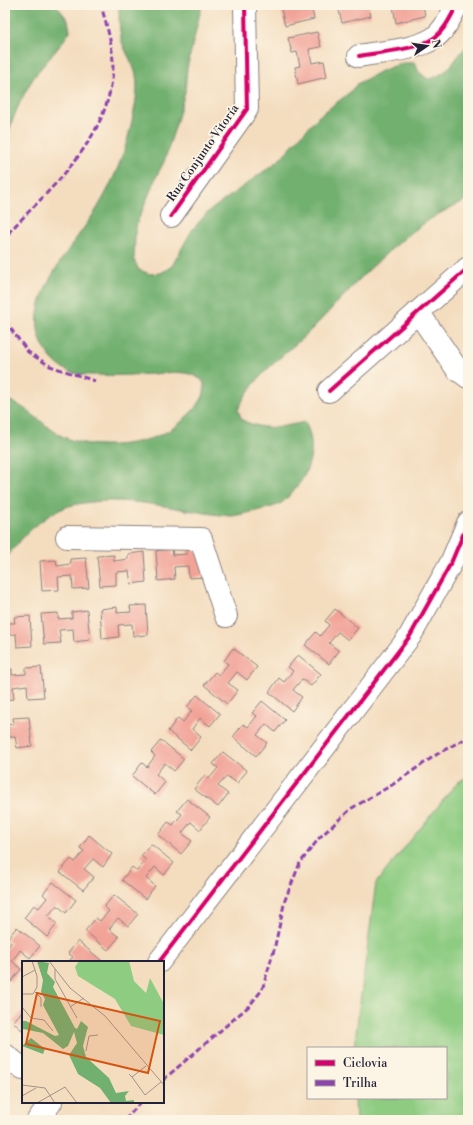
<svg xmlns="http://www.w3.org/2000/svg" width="473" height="1125" font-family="'Libre Bodoni',serif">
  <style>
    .green { fill: #8ecc82; stroke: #58775e }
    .forest { fill: #72b070; stroke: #4a6956 }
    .building { fill: #f2a398 }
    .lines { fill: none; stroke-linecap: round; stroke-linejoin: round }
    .minor-casing { stroke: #8b807d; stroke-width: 24 }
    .minor { stroke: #fff; stroke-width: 22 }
    .quiet { stroke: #8e44ad; stroke-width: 3; stroke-dasharray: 6 3; stroke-linecap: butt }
    .cycleway-casing { stroke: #fcf5e5; stroke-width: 6 }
    .cycleway { stroke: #d6006c; stroke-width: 4 }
    .labels { text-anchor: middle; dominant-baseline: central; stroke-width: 3.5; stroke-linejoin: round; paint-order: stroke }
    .street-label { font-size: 12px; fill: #22223b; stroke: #fcf5e5 }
    .inset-road { fill: none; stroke: #a0928a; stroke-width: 1 }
    .view { fill: #d45411; fill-opacity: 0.15; stroke: #d45411; stroke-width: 2 }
    .inset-edge { fill: none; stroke: #22223b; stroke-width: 2 }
  </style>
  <rect width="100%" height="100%" fill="#fcf5e5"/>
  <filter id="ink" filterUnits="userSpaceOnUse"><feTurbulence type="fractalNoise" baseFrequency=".025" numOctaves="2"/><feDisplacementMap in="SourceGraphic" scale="8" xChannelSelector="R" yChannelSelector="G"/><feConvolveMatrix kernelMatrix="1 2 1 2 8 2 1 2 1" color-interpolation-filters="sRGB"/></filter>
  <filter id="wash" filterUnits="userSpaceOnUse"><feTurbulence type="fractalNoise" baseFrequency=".012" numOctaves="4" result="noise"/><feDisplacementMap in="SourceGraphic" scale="16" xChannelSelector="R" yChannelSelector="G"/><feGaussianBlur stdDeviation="0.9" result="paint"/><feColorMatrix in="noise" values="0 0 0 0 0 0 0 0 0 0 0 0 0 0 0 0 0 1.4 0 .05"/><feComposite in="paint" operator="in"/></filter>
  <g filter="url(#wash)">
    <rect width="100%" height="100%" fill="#f4ddbf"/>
    <path class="green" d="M468,776V1120H356L355,1098H446V1048H354L376,883L457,783Z"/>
    <g class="forest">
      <path d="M5,5H56L68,20L70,31C61,46 48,59 37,73C22,94 9,124 5,149Z"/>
      <path d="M119,5H202L187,68L185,92L177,121L164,162L157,175L137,223L135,235L134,260L139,270L150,274L161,273L172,266L192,230L208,212L278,161L318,117L349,93L357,84L381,71L402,63H415L419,72L428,79C451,74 453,59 468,45V199C454,206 439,213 426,222C383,251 349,291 313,328C288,353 252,376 238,410L242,420C267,432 279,427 305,422C314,440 313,456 305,474C303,480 286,501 280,504C276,507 236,516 231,516C181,512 134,495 84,503C78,504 71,505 66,507C40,517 21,538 5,559V399C25,405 41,423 58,434C89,453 156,447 182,421C189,414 202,403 204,393C205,389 204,384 203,381C199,378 194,375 190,374C178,371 165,373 153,374C134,375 115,376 96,375C86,375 76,375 66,370C57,365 50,358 45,349C17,302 75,245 98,207C112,183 124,157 130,129C134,113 139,91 136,75C133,62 124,51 121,38C119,28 119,16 119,5Z"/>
    </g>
    <g id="blocks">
      <g class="building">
        <path d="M286,5H311L314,19L285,26L281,9L287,8Z"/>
        <path d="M344,5H368L371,16L342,23L338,6Z"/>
        <path d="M398,5H423L425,16L396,23L393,6Z"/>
        <path d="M317,32L321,47L309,49L312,63L324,61L327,77L298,84L295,67L300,66L297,52L292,53L288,38Z"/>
        <path d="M202,547L205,577L189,578L188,566L174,567L175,579L158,581L156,551L172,549L173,555L187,554V548Z"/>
        <path d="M144,552L146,582L131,584L129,571L116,572V585L100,586L97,556L114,555V561L128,559V554Z"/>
        <path d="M86,558L89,588L73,589L72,576L58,577L59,590L42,591L40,561L56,560L57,566L71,564L70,559Z"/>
        <path d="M146,605L148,635L133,636L132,624L118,625L119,637L102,639L100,609L117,607V613L131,612L130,606Z"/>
        <path d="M335,609L358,628L348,640L338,632L329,643L339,651L329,664L305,645L316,632L320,636L329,625L325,621Z"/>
        <path d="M87,610L90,640L74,642L73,629L59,630L61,643L44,644L41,614L58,613V619L72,618V612Z"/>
        <path d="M30,616L32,646L17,647L16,634L5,635V623H15L14,617Z"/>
        <path d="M233,648L257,667L247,680L237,672L228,683L238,690L227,704L204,685L215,672L219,675L228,664L224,661Z"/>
        <path d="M298,655L321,674L311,686L302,679L293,690L302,697L292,711L269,692L279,678L284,682L293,671L288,667Z"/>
        <path d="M41,667L44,697L28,698L27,685L13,687L14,699L5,700V670L12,669V675L26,674V668Z"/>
        <path d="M197,695L220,714L210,726L200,718L192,729L201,737L191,750L168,731L178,718L183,722L192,711L187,707Z"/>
        <path d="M262,701L285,720L275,732L266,724L257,735L267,743L256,756L233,737L243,724L248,727L257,716L252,713Z"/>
        <path d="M29,717L32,746L17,748L15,736L5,737V725L14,724L13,718Z"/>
        <path d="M161,740L184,759L174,771L165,763L156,774L165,782L155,795L132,776L142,763L147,767L155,756L151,752Z"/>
        <path d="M223,752L247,771L237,783L227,776L218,786L228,794L218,807L194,789L205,775L209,779L218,768L213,764Z"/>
        <path d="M187,799L210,817L200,830L191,822L182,833L192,841L181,854L158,835L168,822L173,825L182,814L177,811Z"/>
        <path d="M89,835L112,854L103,867L93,859L84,869L94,877L83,890L60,872L71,859L75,862L84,851L80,848Z"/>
        <path d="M151,844L174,863L164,875L155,867L146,878L155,886L145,899L122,880L132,867L137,871L146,860L141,856Z"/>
        <path d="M53,882L76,900L66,913L57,905L48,916L57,924L47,937L24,918L34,905L39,908L47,898L43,894Z"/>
        <path d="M114,895L138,914L128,926L118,918L109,929L119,937L108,950L85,931L96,918L100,921L109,911L104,907Z"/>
        <path d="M17,927L40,946L30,958L20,950L12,961L21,969L11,982L5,977V951L11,943L7,939Z"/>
        <path d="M78,941L101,960L99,962H68L73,957L68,953Z"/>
        <path d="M23,1010V1031L13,1022Z"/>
      </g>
    </g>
  </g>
  <g filter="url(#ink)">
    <use href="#blocks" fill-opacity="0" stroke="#8b807d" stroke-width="1"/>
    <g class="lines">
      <g class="minor-casing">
        <g id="minor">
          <path d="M359,56C380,52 417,50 434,38C445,30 451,16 457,5"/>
          <path d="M171,216L247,109L245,5"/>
          <path d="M418,312L457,369L468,377"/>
          <path d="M329,391L468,268"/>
          <path d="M67,537L201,539L226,616"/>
          <path d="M159,962L410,636L451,563L468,523"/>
          <path d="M5,1055L23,1069"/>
          <path d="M38,1120L51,1102"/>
        </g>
      </g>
      <use href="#minor" class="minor"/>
      <g class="quiet">
        <path d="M5,242L10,231C55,184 112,135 113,65C113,45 106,24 101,5"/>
        <path d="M5,321L28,352L50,366L95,381"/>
        <path d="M163,1080L249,1006L262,990L274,950L285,900L300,863L320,837L352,808L392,785L439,753L468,737"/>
        <path d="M125,1120L141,1102"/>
      </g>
      <g class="cycleway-casing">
        <g id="cycleway">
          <path d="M359,56C380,52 417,50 434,38C445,30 451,16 457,5"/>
          <path d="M171,216L247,109L245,5"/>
          <path d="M329,391L468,268"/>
          <path d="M159,962L410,636L451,563L468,523"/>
        </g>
      </g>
      <use href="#cycleway" class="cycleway"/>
    </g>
  </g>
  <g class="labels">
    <g class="street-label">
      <text transform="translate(203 153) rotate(-55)">Rua Conjunto Vitoría</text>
    </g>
  </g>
  <g transform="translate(22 961)">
    <rect width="142" height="142" fill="#f4ddbf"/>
    <path d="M57,0H107L112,20L124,32L128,17L142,43V74L109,65L93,38L56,15L53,6Z" fill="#8ecc82"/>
    <path d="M15,0L27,2L25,12L33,21L31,26L53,67L55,68L59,60L66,66L61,85L64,96L87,117L94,132L107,130L103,135L104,140L112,139V142H89L78,127L56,113L47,94L55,82L52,71L46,85L41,88L21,72L1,68L0,71V60H4L33,75L37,74L21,44L23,38L19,31L21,19ZM9,77L23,88L21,93L0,85Z" fill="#72b070"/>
    <path class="inset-road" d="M27,0L48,27L83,55L142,124M33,8V18L55,57M0,16L13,9M13,31L19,37V46M0,33H11L15,26V15L10,0M0,46L9,57L22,59L31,70M48,46L62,37M64,90L67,75L76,74M107,113L110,116L124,105M110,116L123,134L139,121M0,124L23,127L33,142M0,135L14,127M15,142L43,126L55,142"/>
    <path class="view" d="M15,32L138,60L126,112L4,83Z"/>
    <rect width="142" height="142" class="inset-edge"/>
  </g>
  <rect width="473" height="1125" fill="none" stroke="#fcf5e5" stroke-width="20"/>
  <rect x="307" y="1047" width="140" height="52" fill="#fcf5e5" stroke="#a5a1a1"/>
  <rect x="315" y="1060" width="20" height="6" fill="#d6006c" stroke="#a5a1a1"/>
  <text x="343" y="1067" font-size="12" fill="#22223b">Ciclovia</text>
  <rect x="315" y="1080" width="20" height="6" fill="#8e44ad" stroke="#a5a1a1"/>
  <text x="343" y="1087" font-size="12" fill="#22223b">Trilha</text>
  <g transform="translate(427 46) rotate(77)" stroke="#fcf5e5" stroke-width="3" paint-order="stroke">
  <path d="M0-3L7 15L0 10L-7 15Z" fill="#22223b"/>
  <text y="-6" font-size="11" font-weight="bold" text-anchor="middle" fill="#22223b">N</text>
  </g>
</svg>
